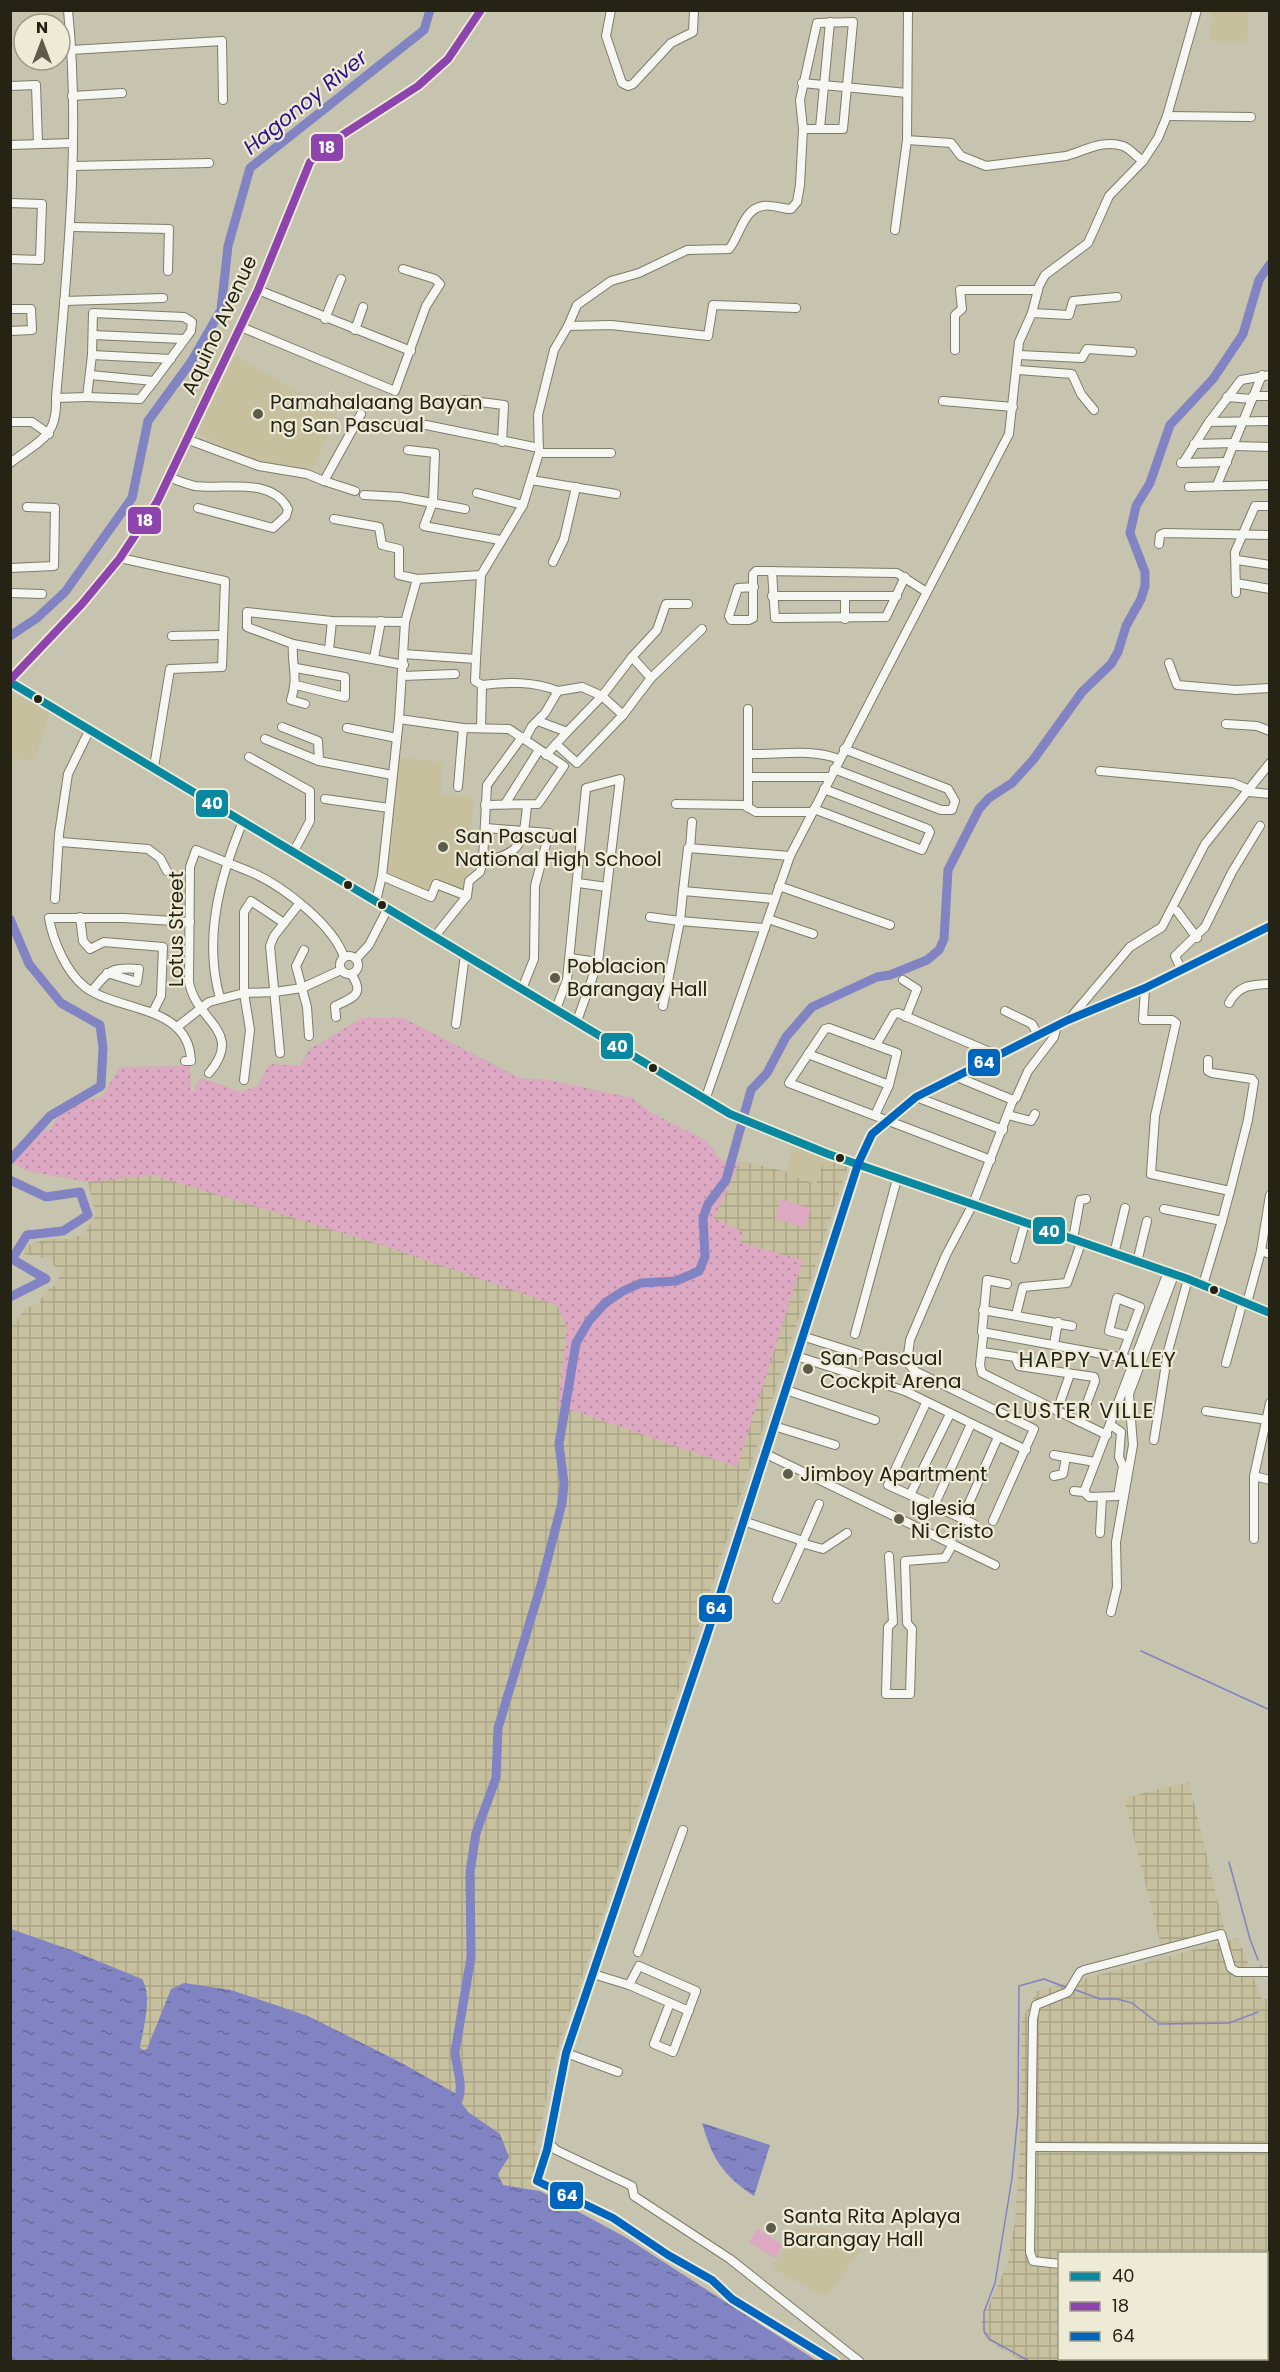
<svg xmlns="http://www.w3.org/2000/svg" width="1280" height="2372" font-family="Poppins,sans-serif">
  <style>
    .built { fill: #c6c09e }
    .industrial { fill: url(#industrial-grid) }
    .green { fill: url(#green-dots) }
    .pitch { fill: #dca8c2 }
    .water { fill: url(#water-ripples) }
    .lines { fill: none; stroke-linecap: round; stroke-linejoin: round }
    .stream { stroke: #8283c2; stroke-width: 1.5 }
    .river { stroke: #8283c2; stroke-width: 9 }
    .minor-casing { stroke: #7e7c6b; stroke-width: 10 }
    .major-casing { stroke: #96937c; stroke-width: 12 }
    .minor { stroke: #f6f6f3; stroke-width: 8 }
    .major { stroke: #e2e0d6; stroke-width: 9 }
    .bus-1-casing { stroke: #edead6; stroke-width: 12 }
    .bus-2-casing { stroke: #edead6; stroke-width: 12 }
    .bus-3-casing { stroke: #edead6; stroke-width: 12 }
    .bus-1 { stroke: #0988a0; stroke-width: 8 }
    .bus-2 { stroke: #8e44ad; stroke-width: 8 }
    .bus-3 { stroke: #0065bd; stroke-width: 8 }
    .poi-dot { fill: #5d5b4a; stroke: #edead6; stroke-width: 2 }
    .bus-dot { fill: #252314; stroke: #edead6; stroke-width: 2 }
    .labels { text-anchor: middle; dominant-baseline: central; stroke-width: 4.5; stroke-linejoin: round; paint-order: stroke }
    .street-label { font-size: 20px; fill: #252314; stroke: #edead6 }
    .poi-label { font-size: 20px; fill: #252314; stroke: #edead6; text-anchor: start }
    .water-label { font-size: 21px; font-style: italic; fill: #2a118b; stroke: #edead6 }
    .neighbourhood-label { font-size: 21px; letter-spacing: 1.5px; fill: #252314; stroke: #edead6 }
    .line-badge { stroke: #edead6; stroke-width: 2 }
    .badge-label { font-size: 16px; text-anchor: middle; font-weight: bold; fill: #fff }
  </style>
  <defs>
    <pattern id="industrial-grid" width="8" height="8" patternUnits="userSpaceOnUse" patternTransform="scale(1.5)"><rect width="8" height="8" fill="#c6c09e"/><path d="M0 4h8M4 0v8" fill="none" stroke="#aaa587"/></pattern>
    <pattern id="green-dots" width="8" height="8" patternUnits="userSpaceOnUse" patternTransform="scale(1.5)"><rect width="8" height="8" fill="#dca8c2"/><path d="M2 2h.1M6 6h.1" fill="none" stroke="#bd90a6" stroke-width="1.8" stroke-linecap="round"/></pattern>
    <pattern id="water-ripples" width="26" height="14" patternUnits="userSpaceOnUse" patternTransform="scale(1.5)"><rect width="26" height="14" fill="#8283c2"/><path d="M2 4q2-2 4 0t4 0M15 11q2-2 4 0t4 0" fill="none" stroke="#6a6b9c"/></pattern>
  </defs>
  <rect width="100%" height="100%" fill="#c6c3ae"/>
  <g class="built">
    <path d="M1212,11H1249L1247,42L1210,41Z"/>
    <path d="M235,355L337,415L312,470L262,465L196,432Z"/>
    <path d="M10,693L50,711L35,760L11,759Z"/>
    <path d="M396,757L443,762L441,794L474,798L465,894L435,883L430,895L384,876Z"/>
    <path d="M792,1146L825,1157L816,1184L786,1175Z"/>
    <path d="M823,2228L863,2247L826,2297L772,2268L796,2229Z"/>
  </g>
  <g class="industrial">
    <path d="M362,1018H403L519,1078L549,1080L632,1098L650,1112L708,1142L721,1161H740L788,1172L787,1175L816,1184L825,1157L848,1165L673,1706L551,2069L541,2131L533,2149L540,2153L533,2189L503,2185L499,2181L498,2174L509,2157L468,2112L459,2098L398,2061L308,2016L278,2007L171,1989L164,2011L147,2049L143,2050L140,2048L146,2002L145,1984L142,1979L71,1950L11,1929V1319L17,1321L26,1307L38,1305L45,1292L57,1284L60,1273L49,1259L24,1254L26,1246L47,1239H71L85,1233L96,1214L88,1182L27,1171L15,1164L11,1152L32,1129L50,1130L66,1105L102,1097L120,1067L190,1066L191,1094L201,1078L241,1092L258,1086L269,1064L300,1066L310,1049Z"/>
    <path d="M1189,1782L1226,1936L1163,1954L1124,1798Z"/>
    <path d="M1238,1938L1262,1999H1269V2318H1266V2254H1060V2358H1169V2361H1025L1010,2355L985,2338L981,2322L1008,2263L1015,2221L1020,2152L1022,2020L1037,1991Z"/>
  </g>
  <path class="green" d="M362,1018H403L519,1078L549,1080L632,1098L650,1112L708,1142L721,1161H740L714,1218L743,1232L741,1243L803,1260L737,1467L558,1405L567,1328L557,1305L376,1243L153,1175L89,1182L27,1171L15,1164L11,1152L32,1129L50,1130L66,1105L102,1097L120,1067L190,1066L191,1094L201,1078L241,1092L258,1086L269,1064L300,1066L310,1049Z"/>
  <g class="pitch">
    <path d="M781,1199L811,1209L805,1228L775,1219Z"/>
    <path d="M757,2229L783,2245L775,2258L749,2242Z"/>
  </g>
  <g class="water">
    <path d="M11,1929L71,1950L142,1979C153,1996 143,2029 140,2048L143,2050L147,2049L171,1989L184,1983L231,1990L308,2016L398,2061L455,2093L468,2112L500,2134L509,2157L498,2174L503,2185L540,2191L625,2237L817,2361H11Z"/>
    <path d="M702,2123L770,2145L754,2196C723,2176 712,2158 702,2123Z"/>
  </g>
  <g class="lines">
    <g class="stream">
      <path d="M1141,1651L1270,1710"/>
      <path d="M1229,1862L1250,1939L1258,1960"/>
      <path d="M1261,1966V1968"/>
      <path d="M1073,1989L1100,1999H1117L1132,2003L1159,2024L1229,2023L1258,2012"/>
      <path d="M1031,2362L989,2339L984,2331V2312L995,2283L1012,2178L1018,2113L1019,1986L1044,1979L1068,1988"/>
    </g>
    <g class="river">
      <path d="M10,636L37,618L65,592L132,498L148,421L191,362L221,310L228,246L250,168L424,30L430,10"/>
      <path d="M10,919L29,964L61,1003L100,1025L103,1048L101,1086L50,1116L10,1160"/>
      <path d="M10,1180L46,1197L80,1192L88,1215L63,1231L27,1235L12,1259L46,1279L10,1297"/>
      <path d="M459,2098C463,2082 456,2068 455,2052L471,1957L470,1872L476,1833L496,1778L498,1728L541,1585L562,1503L564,1483L559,1444L576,1343L589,1321L605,1303L623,1291L641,1283L676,1281L699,1271L705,1257L703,1218L708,1204L726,1180L751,1090L767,1073L786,1037L812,1007L877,977L890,975L927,960L939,950L944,939L948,870L979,809L989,798L1012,783L1033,760L1082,692L1111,664L1118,652L1126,626L1141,599L1145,586V572L1130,533L1136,506L1150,483L1170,425L1213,379L1243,334L1259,280L1270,264"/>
    </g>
    <g class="minor-casing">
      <g id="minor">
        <path d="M611,10L606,36L622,83L628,86L633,84L671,43L693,32L694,10"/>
        <path d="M908,10L907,140L951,143L961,156L986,166L1066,156C1084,151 1103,139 1123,146C1131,149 1136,157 1143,161"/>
        <path d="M71,50L222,41L223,100"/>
        <path d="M802,83L907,93"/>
        <path d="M10,86L36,85L38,144"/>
        <path d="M72,96L122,93"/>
        <path d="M1167,116L1251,117"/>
        <path d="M820,128L830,22"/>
        <path d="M10,145L73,143"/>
        <path d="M73,166L209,163"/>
        <path d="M10,203L42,204L40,260L10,259"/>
        <path d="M72,227L169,229L168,271"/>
        <path d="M895,230L907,140"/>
        <path d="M258,290L411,351"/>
        <path d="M64,301L163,298"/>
        <path d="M10,309H31L32,330L10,331"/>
        <path d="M1032,313L1069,315L1073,301L1117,297"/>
        <path d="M325,319L341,279"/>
        <path d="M568,326L577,305L611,281L639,273L687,250L729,249C740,236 743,209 763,206C771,204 782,209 791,209L797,202L800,185L803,129L800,100L817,23L853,22L843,129H803"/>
        <path d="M241,327L395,391L426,306L440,284L435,279L403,269"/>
        <path d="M355,330L363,307"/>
        <path d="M93,335L183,339"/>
        <path d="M955,350V315L962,309L960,290H1038"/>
        <path d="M92,355L171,359"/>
        <path d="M1019,355L1082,358L1087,349L1132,352"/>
        <path d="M1018,370L1072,374L1081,394L1094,410"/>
        <path d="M1253,396H1270"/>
        <path d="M87,397L140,399L154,381L90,375"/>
        <path d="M1227,397L1252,399"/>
        <path d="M56,398L87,397L92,355L93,313L184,317L192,322L191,331L154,381"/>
        <path d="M464,400L504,405L502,442"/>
        <path d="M943,401L1013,407"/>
        <path d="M10,422H32L49,434"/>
        <path d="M1209,422L1270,421"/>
        <path d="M426,425L539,448"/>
        <path d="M186,439L259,466L307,474L324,481L361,414"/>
        <path d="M1194,444L1235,443"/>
        <path d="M1234,446L1270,447"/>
        <path d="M408,450L435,453L433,502L424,526L500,540"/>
        <path d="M539,453H611"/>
        <path d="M10,463C39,441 58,437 56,398C67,269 81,140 68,10"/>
        <path d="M1181,463L1227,462"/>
        <path d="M1183,463L1209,422L1241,380L1270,375"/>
        <path d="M168,477C177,480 186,484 195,486C224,490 272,476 288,509L286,516L273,528L198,508"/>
        <path d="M531,480L616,494"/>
        <path d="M324,481L355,491"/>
        <path d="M1217,485L1262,375"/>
        <path d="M1189,487L1270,485"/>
        <path d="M477,493L523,505"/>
        <path d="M364,495L400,497L465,509"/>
        <path d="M334,519L379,527L382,545L399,549V575L417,579L481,575L523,505L539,453L538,415L554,350L568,326L611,325L708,336L713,305L796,308"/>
        <path d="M1159,544L1160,535L1164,533L1270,535"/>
        <path d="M120,558L225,581L222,667L170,669L154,767"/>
        <path d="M1237,560L1270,565"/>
        <path d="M553,562L564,539L576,487"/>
        <path d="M10,568L54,566L55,508L27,507"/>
        <path d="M772,571L775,618L886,617L905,577"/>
        <path d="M1236,583L1270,589"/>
        <path d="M754,587L738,588L729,616L731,620H749L753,618V574L756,571L897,573L925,591"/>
        <path d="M10,593L42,594"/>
        <path d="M1236,593L1235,552L1255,506H1270"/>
        <path d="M772,596H897"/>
        <path d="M845,619V596"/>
        <path d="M172,636L222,635"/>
        <path d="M293,644L404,665"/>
        <path d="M329,650L332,621"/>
        <path d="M403,654L476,659L481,575"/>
        <path d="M632,657L657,630L666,604H688"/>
        <path d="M374,658L381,621"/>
        <path d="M476,659L475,681L482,685L481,728"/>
        <path d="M1169,663L1177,685L1236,690L1270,688"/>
        <path d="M403,676L455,674"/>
        <path d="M651,678L702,629"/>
        <path d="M296,685L345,697V677L296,668"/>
        <path d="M482,685C509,682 533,681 558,691L545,713L532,726L525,739"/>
        <path d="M305,704L291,700C299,676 291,665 293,644L247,627V612L332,621L405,622"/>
        <path d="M748,709V808"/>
        <path d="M399,719L463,728L509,729L564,766L538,804L485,805"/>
        <path d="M538,721L567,732L602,696L632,657L651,678L623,715L602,696L582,687L558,691"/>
        <path d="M1226,724L1257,726L1270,731"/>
        <path d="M282,727L318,741L319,761"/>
        <path d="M347,728L397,738"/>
        <path d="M265,739L319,761L392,775"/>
        <path d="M556,744L577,763L623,715"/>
        <path d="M748,754C778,755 810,748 839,759"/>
        <path d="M546,755L567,732"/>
        <path d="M249,757L310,791V821L294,851"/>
        <path d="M834,769L941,810H952L955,801L948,789L844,749"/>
        <path d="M1100,771L1233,783L1250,790"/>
        <path d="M748,777H830"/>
        <path d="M458,787L463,728"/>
        <path d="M1249,792L1270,794"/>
        <path d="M325,799L389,808"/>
        <path d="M505,804L539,750"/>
        <path d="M676,804L744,805L756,812H812"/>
        <path d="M814,809L922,850L930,832L928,829L824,789"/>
        <path d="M486,828L549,833L535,886L534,959L522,989"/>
        <path d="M61,842L148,849L160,858L167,871"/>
        <path d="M690,848L692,822"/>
        <path d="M483,860L487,785L522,737"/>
        <path d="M382,876L431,897L436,884L467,896"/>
        <path d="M578,883L607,887"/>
        <path d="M779,886L890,925"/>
        <path d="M683,891L688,848L790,856"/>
        <path d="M55,899L59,834L68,774L90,729"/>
        <path d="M376,901L382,876L399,719L405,622L417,579"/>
        <path d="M1177,911L1197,938"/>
        <path d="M80,917L83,941L90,949L104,942L163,947L161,996L153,1012"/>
        <path d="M650,917L680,921L663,1006"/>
        <path d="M768,919L813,934"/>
        <path d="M765,928L680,921L683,891L775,899"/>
        <path d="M435,936L467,896L469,881L480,872L483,860C522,856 524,840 527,805"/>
        <path d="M304,950L296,966L307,1007L309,1036"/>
        <circle cx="349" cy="965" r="9"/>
        <path d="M570,958L598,962"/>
        <path d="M356,959L369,945L388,908"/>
        <path d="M1181,969L1175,956L1205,927L1232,872L1260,826"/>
        <path d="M903,980L917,989L906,1017"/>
        <path d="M1145,988L1143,1020H1172L1176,1023L1155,1116L1151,1174L1230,1191L1222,1221L1164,1209"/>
        <path d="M92,991C109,970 111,967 139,969L137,982L107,973"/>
        <path d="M220,998C203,938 220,877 243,821"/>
        <path d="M1229,1003C1239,985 1250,985 1270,984"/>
        <path d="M556,1009L567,980L586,788L620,779L598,962L577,1021"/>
        <path d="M1005,1011L1032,1024L1038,1035"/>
        <path d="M336,1017L335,1006C352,998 366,995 351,974"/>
        <path d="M1071,1017L1130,947L1162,927L1205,844L1270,763"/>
        <path d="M456,1024L465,955"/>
        <path d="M177,1027L209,1002L244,993L275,992L302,988L341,970"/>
        <path d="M876,1045L894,1014L898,1013L997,1055"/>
        <path d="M280,1053L270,946L274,936L299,904"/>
        <path d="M808,1054L889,1085"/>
        <path d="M1208,1060V1071L1212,1073L1252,1079L1254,1082L1248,1120L1230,1191"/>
        <path d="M185,1061H191C189,1004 120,1013 85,987C66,972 53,941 49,918H124L190,922"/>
        <path d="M209,1073C245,1031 196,1022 189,982L190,867L196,850C215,858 234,865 253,873C284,887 333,925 344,957"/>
        <path d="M957,1077L1013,1100L973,1204L946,1255L910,1340L907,1362L915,1371L1034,1429L993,1521"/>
        <path d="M244,1080L250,1030L244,993V912L251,901L284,923"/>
        <path d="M916,1097L1003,1130"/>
        <path d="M705,1100L790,856L1009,434L1019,342L1032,313L1039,286L1045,275L1088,243L1109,196L1143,161L1158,138L1167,116L1197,10"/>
        <path d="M1012,1100L1016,1098L1028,1071L1054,1037L1057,1026"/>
        <path d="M875,1115L889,1085L897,1053L829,1028L825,1029L789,1083L991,1160"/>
        <path d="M1008,1115L1031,1121L1035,1114"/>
        <path d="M1073,1239L1080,1200L1086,1199"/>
        <path d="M1261,1251L1270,1254"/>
        <path d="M1114,1254L1125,1208"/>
        <path d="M1015,1259L1025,1223"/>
        <path d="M1137,1262L1147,1221"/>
        <path d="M1007,1284L987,1280L982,1332L1135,1360"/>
        <path d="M1203,1285L1222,1221"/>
        <path d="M1247,1303L1261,1251L1270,1195"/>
        <path d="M983,1310L1072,1326"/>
        <path d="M1016,1315L1023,1287L1067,1283L1081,1243"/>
        <path d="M855,1334L897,1179"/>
        <path d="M802,1336L859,1354"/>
        <path d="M1054,1344L1058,1322"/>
        <path d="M983,1352L1015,1357L1019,1366L1094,1377L1095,1381L1080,1422L982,1373L980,1365L983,1337"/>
        <path d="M796,1356L905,1391L1026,1450"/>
        <path d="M1122,1356L1140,1307L1117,1298L1109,1331L1129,1336"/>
        <path d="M1226,1363L1243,1301"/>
        <path d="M786,1390L875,1420"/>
        <path d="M905,1391L915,1371"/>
        <path d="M926,1403L888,1485L974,1524"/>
        <path d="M1270,1403L1254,1476L1270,1480"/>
        <path d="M1057,1411L1070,1374"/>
        <path d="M1206,1411L1267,1420"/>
        <path d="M1080,1422L1107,1435"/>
        <path d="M774,1426L835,1445"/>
        <path d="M1154,1440L1168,1351L1188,1279"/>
        <path d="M764,1453L995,1565"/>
        <path d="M1054,1455L1095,1462"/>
        <path d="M1054,1476L1063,1474L1066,1457"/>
        <path d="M1074,1491L1084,1492L1089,1497L1118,1496L1123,1466L1119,1457L1121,1432L1111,1425"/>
        <path d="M1084,1492L1168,1272"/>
        <path d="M910,1495L950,1414"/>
        <path d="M934,1506L971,1424"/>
        <path d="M962,1519L998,1437"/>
        <path d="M743,1521L803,1541L819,1504"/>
        <path d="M1100,1533L1102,1497"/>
        <path d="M1254,1539V1476"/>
        <path d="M801,1543L823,1549L847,1533"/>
        <path d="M889,1556L893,1622L888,1627L886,1694H910L912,1629L907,1623L905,1561L945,1558L953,1544"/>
        <path d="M777,1599L803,1541"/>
        <path d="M1111,1612L1117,1587L1116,1542L1133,1445L1129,1394L1174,1275"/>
        <path d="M638,1952L683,1830"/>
        <path d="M593,1974L629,1985L689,2011"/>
        <path d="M629,1985L639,1966L696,1991L673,2052L654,2044L670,2003"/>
        <path d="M566,2053L618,2072"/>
        <path d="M548,2142L556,2150L632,2186L634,2196L730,2259L860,2362"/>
        <path d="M1032,2147L1270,2148"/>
        <path d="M1060,2264L1033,2261L1030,2252L1033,2019L1036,2005L1068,1992L1080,1972L1084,1970L1221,1934L1231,1968L1237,1972H1270"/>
        <path d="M1266,2265H1270"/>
        <path d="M835,2362L732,2299L712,2280L668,2255L613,2218L537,2181L547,2150L566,2053L707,1635L858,1164L872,1134L916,1097L1068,1020L1145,988L1270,926"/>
      </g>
    </g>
    <g class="major-casing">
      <g id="major">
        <path d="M10,680L82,604L120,558L157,502L258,290L310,162L339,137L418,86L448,59L481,10"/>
        <path d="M10,682L730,1114L828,1154L1188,1279L1270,1313"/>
      </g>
    </g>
    <use href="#minor" class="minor"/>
    <use href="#major" class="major"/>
    <g class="bus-1-casing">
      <path id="bus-1" d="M10,682L730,1114L828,1154L1188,1279L1270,1313"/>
    </g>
    <g class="bus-2-casing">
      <path id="bus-2" d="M10,680L82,604L120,558L157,502L258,290L310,162L339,137L418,86L448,59L481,10"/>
    </g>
    <g class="bus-3-casing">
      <path id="bus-3" d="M835,2362L732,2299L712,2280L668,2255L613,2218L537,2181L547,2150L566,2053L707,1635L858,1164L872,1134L916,1097L1068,1020L1145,988L1270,926"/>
    </g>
    <use href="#bus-1" class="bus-1"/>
    <use href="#bus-2" class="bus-2"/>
    <use href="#bus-3" class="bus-3"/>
  </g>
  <g class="poi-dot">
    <circle cx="258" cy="414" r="6"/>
    <circle cx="443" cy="847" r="6"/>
    <circle cx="555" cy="978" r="6"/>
    <circle cx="808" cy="1369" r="6"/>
    <circle cx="788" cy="1474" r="6"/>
    <circle cx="899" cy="1519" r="6"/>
    <circle cx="771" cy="2228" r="6"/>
  </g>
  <g class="bus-dot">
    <circle cx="38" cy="699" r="5"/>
    <circle cx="348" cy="885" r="5"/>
    <circle cx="382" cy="905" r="5"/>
    <circle cx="653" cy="1068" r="5"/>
    <circle cx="840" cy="1158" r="5"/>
    <circle cx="1214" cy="1290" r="5"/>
  </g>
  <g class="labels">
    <g class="street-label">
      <text transform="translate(219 325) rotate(-65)">Aquino Avenue</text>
      <text transform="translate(176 929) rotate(-90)">Lotus Street</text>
    </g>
    <g class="poi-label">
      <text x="270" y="402">Pamahalaang Bayan<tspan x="270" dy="23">ng San Pascual</tspan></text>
      <text x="455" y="836">San Pascual<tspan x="455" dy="23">National High School</tspan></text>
      <text x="567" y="966">Poblacion<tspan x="567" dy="23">Barangay Hall</tspan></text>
      <text x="820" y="1358">San Pascual<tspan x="820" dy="23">Cockpit Arena</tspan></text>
      <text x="800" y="1474">Jimboy Apartment</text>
      <text x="911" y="1508">Iglesia<tspan x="911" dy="23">Ni Cristo</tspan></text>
      <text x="783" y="2216">Santa Rita Aplaya<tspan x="783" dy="23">Barangay Hall</tspan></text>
    </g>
    <g class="water-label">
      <text transform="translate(305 102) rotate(-39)">Hagonoy River</text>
    </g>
    <g class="neighbourhood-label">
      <text x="1098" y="1359">HAPPY VALLEY</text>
      <text x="1075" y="1410">CLUSTER VILLE</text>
    </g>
  </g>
  <g class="line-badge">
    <rect x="310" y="133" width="34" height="29" rx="6" fill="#8e44ad"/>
    <rect x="127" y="506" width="35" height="29" rx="6" fill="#8e44ad"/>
    <rect x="195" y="789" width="34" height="29" rx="6" fill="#0988a0"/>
    <rect x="600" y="1032" width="34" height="28" rx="6" fill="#0988a0"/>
    <rect x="967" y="1048" width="34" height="29" rx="6" fill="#0065bd"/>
    <rect x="1032" y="1216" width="34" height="29" rx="6" fill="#0988a0"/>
    <rect x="698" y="1594" width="35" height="29" rx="6" fill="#0065bd"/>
    <rect x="549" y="2181" width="35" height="29" rx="6" fill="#0065bd"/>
  </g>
  <g class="badge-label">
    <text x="327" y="153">18</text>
    <text x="145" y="526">18</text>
    <text x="212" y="809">40</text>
    <text x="617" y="1052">40</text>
    <text x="984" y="1068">64</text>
    <text x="1049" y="1237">40</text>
    <text x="716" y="1614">64</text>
    <text x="567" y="2201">64</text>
  </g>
  <rect width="1280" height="2372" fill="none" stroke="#252314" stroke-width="24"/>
  <rect x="1058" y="2252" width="210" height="108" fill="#edead6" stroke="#9d9a88" stroke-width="1.5"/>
  <rect x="1070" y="2272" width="30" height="9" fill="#0988a0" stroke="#9d9a88" stroke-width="1.5"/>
  <text x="1112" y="2282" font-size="18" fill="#252314">40</text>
  <rect x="1070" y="2302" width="30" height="9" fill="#8e44ad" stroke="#9d9a88" stroke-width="1.5"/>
  <text x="1112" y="2312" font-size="18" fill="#252314">18</text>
  <rect x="1070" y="2332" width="30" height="9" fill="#0065bd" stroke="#9d9a88" stroke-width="1.5"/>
  <text x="1112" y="2342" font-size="18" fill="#252314">64</text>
  <g transform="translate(42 42)"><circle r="28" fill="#edead6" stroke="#9d9a88" stroke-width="1.5"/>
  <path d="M0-4.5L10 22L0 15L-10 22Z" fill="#5d5b4a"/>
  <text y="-9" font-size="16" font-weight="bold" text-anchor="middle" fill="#252314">N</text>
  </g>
</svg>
